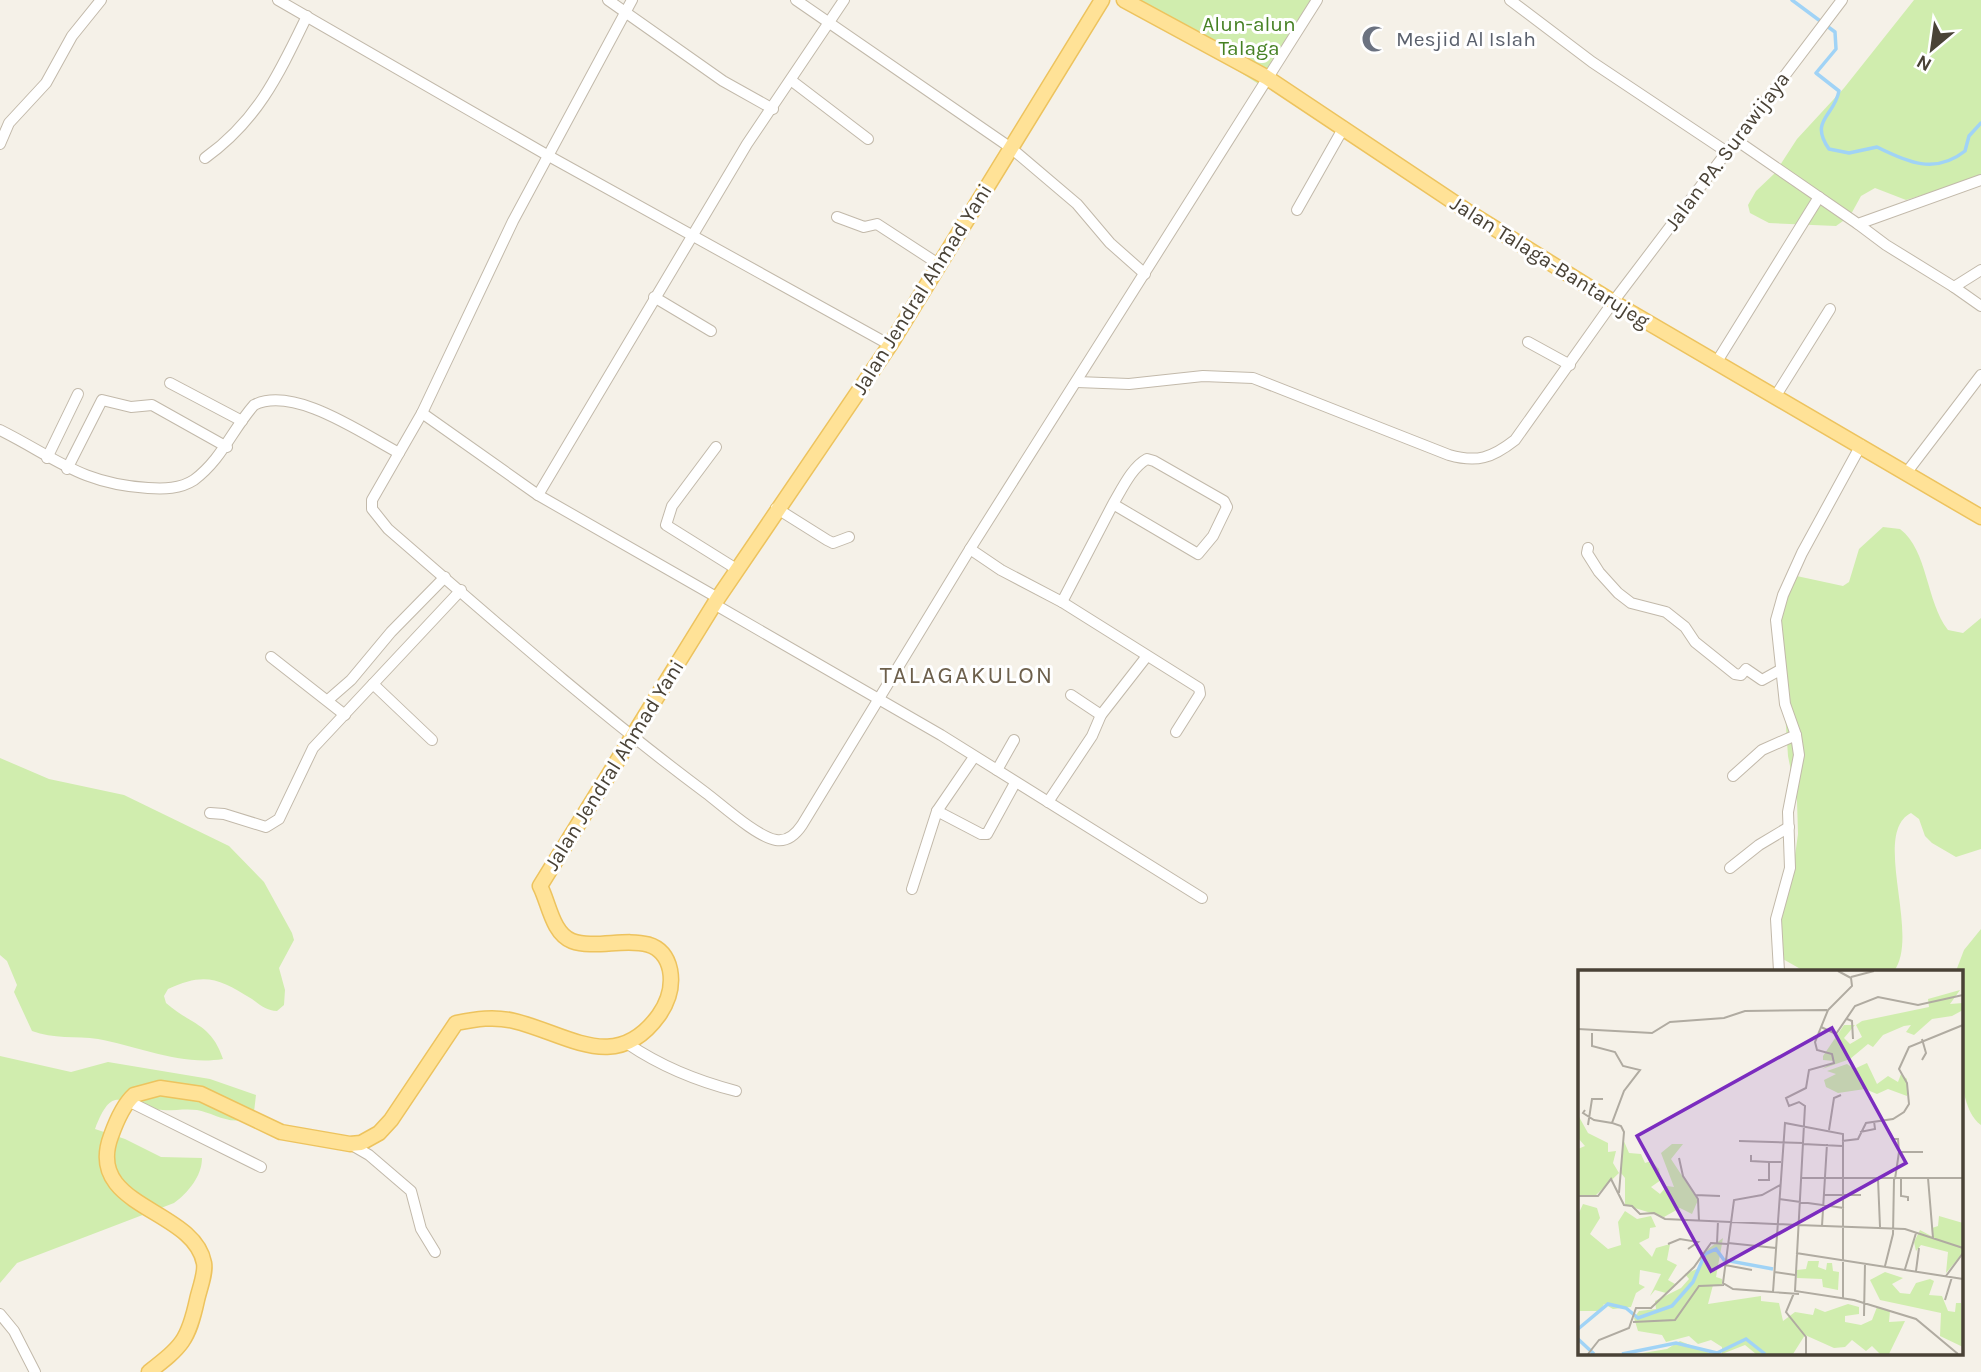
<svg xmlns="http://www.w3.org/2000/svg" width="1981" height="1372" font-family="Karla,sans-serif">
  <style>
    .green { fill: #d0edae }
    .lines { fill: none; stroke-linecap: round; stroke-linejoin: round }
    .stream { stroke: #a0d3f6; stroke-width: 3.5 }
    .minor-casing { stroke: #c2b9aa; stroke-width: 12 }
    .primary-casing { stroke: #edc35e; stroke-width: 17 }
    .minor { stroke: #fff; stroke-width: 10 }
    .primary { stroke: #ffe297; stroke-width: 14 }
    .labels { text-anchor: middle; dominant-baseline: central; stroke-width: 6; stroke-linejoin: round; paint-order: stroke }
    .park-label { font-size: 21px; fill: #468124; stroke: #fff }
    .worship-label { font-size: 21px; fill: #5b616d; stroke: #fff; text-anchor: start }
    .street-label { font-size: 21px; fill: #494236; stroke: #fff }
    .quarter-label { font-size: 24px; letter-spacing: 2px; fill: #6d604c; stroke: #fff }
    .inset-river { fill: none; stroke: #a0d3f6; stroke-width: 3.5 }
    .inset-road { fill: none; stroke: #b0aba1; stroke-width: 2 }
    .view { fill: #7b2cbf; fill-opacity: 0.15; stroke: #7b2cbf; stroke-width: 3.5 }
    .inset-edge { fill: none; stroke: #494236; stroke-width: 3.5 }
  </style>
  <rect width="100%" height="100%" fill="#f5f1e8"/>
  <g class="green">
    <path d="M1127,0H1312L1260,85Z"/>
    <path d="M1914,0H1981V183L1939,190L1906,200L1875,188L1861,196L1850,216L1836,226L1769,223L1750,213L1748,205L1756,191L1775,173L1797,139L1844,88Z"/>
    <path d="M1883,527L1900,529C1928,550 1926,602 1948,630L1963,633L1981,618V849L1956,857L1932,843L1925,836L1919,819L1911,813C1871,833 1921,935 1894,971H1804L1776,955V939L1793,870L1798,834L1797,801L1788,756L1778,609L1792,575L1843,586L1849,582L1859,549Z"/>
    <path d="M0,758L49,779L124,795L229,846L264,882L292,933L294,940L279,968L285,990L284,1005L277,1011C267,1011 260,1005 252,999C219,978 204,972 168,989L164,996L166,1003C191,1025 211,1023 223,1059C181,1066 138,1046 98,1039C76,1036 53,1039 32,1031L14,992L17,985L7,961L0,955Z"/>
    <path d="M1981,929V1125C1950,1103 1962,1007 1962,971H1956L1964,950Z"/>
    <path d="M0,1056L71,1072L108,1062L210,1079L256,1095L254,1112C250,1114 244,1119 240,1120C227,1123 210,1112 197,1110C183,1108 167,1112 153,1109C119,1102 112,1085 95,1129L125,1139L161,1157L202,1158C202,1176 188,1193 174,1203L17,1263L0,1283Z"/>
  </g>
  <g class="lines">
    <path class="stream" d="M1792,0L1835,32L1836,49L1816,73L1839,91C1834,117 1809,120 1829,149L1849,153L1877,147C1907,162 1935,175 1965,151L1969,136L1981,123"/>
    <g class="minor-casing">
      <g id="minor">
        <path d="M278,0L547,155L890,345"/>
        <path d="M608,0L723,81L773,109"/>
        <path d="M632,0L513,221L422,413L372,500V509L388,529C492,619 596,711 706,793C722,805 757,837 776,840C788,842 796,834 802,825L970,549L1317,0"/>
        <path d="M796,0L1011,148L1077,204L1110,243L1145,274"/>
        <path d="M1510,0L1592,62L1727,152"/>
        <path d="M792,81L868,139"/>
        <path d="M1736,140L1858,224L1981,180"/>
        <path d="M0,144L9,123L46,83L72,36L101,0"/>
        <path d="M205,158C258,120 279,74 307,16"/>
        <path d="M1297,210L1344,127"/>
        <path d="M837,217L864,227L877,224L940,265"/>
        <path d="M1858,224L1886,245L1954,287"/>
        <path d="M1981,270L1954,287L1981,306"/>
        <path d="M654,297L711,331"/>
        <path d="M1528,342L1570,365"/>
        <path d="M1716,363L1819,197"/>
        <path d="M1077,382L1129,384L1203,376L1253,378L1449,455C1477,463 1492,458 1515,440L1613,302L1842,0"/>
        <path d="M170,383L242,421"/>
        <path d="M1775,397L1830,309"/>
        <path d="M422,413L538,495L718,598"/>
        <path d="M0,430C56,458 81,484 148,488C164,489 180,489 194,480C222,459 232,430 254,405C294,385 363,434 399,453"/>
        <path d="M716,447L672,506L666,525L738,570"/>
        <path d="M47,458L78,394"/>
        <path d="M67,469L102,400L131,407L152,405L227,447"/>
        <path d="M1907,472L1981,375"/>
        <path d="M538,495L747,144L844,0"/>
        <path d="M776,508L827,540L833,543L849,537"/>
        <path d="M1588,548L1587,553L1599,572L1618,593L1631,603L1666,612L1685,627L1695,642L1735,674L1741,675L1746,669L1762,680L1780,670"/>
        <path d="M970,549L1001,570L1062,602L1113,504C1122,489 1132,467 1147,459L1154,461L1224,501L1227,507L1213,536L1198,554L1113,504"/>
        <path d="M1062,602L1199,688L1200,694L1176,732"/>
        <path d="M714,604L941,735L1202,898"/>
        <path d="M271,657L345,715"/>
        <path d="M373,684L432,740"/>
        <path d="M1071,695L1101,715"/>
        <path d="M328,700L351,680L391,632L445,577"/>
        <path d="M997,770L1014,740"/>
        <path d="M1733,776L1762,750L1796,735"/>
        <path d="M1048,802L1092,736L1101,715L1147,656"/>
        <path d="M937,811L981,834H987L1015,783"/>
        <path d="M210,813L224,814L266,827L279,819L313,748L461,590"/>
        <path d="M1730,868L1759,845L1789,827"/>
        <path d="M912,889L937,811L974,757"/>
        <path d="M1779,971L1776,919L1790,868L1788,812L1799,755L1796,735L1785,704L1776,620L1783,595L1802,553L1861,445"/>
        <path d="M628,1044C662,1067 697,1081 736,1091"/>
        <path d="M128,1101L261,1167"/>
        <path d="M350,1144L369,1155L411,1191L421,1229L435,1252"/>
        <path d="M0,1314L14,1331L35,1372"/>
      </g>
    </g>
    <g class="primary-casing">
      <g id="primary">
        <path d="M1124,0L1266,77L1470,213L1613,302L1981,517"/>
        <path d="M149,1372C182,1346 188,1341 197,1300C199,1290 206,1273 204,1263C194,1208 84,1208 111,1136C116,1122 123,1105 134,1095L160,1088L201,1094L281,1132L350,1144L361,1143L379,1133L391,1120L456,1023C476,1019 494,1016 514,1021C568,1034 616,1075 659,1015C668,1002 673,986 670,970C660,923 603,953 572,941C552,933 549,903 540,886L718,598L890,345L1102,0"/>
      </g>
    </g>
    <use href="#minor" class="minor"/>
    <use href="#primary" class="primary"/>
  </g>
  <defs>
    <g id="mosque-bare" transform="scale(2.1)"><path d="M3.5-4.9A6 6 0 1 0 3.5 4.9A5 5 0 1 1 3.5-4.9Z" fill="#6b7280" stroke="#fff" stroke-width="2.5" paint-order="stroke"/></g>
  </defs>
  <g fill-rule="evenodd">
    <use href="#mosque-bare" x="1375" y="39"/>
  </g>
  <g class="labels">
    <g class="park-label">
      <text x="1249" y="24">Alun-alun<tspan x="1249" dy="24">Talaga</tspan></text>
    </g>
    <g class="worship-label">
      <text x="1396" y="39">Mesjid Al Islah</text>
    </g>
    <g class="street-label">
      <text transform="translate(1727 151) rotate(-53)">Jalan PA. Surawijaya</text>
      <text transform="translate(1550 262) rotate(32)">Jalan Talaga-Bantarujeg</text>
      <text transform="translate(922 289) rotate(-58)">Jalan Jendral Ahmad Yani</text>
      <text transform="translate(614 765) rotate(-58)">Jalan Jendral Ahmad Yani</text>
    </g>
    <g class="quarter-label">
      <text x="967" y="675">TALAGAKULON</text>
    </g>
  </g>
  <g transform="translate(1578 970)">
    <rect width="385" height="385" fill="#f5f1e8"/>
    <path d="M382,20L372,34L385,33V40L374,46L354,49L336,65L328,62L333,55L326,56L305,65L295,77L290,74L272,89L244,99L257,91L245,90V86L266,55H277L266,68L272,74L284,67L278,55L284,51L351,37L350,29ZM289,93L299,114L310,106L320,112L323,104L329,109V126L310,119L299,124L287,119L260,123L248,117L246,110L258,104L249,101L269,94L276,99ZM0,145L10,163L30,173V182L38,181L35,193L41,203L17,226L0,225V179L7,176L0,168ZM45,169L51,183L63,184L67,193L73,191L81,199L83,210L73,217L82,224L89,216L96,217L83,183L94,174H105L93,189L120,230L114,244L102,238L86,247L47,235V208L43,203ZM5,234L19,238L22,248L12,264L30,279L43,275L40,252L47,241L59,249L73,246L78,257L72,258L71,268L61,273L74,287L78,278L92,274L89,290L99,295L90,310L97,314L88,323L77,320L72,326L83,304L62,300L61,314L67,317L58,323L53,337L35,339L26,334L22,341H1L0,245ZM361,246L385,253V283L368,303L370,282L343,275L338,281L336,272L342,260L355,267L354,258L360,256ZM145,268L138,307L144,309V316L135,315L130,334L183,326V331L201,333L205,351L217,342L235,345L237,338L247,342L270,334L281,337V344L267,346V352L283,355L294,350L299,337L312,341L311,352L327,351L311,384H302L294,376L288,381L274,370L267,377L256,378L227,365L215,384H178L167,375L144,384V377L133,370L120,374L111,366L88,372L84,365L60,361L56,348L61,341L78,339L77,331L103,318L111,309L107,304L121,298L123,284ZM230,291H241L240,297L248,300L249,293H254L255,301L261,302L260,320L245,317L244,309L219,308V300L228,299ZM307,302L325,308L314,314L322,323L332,324L338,313L352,309L356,311L351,325L364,326L370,341L377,342L378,333H383L385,377L362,366L363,343L302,330L292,310ZM102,371L134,384H59L89,379Z" fill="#d0edae"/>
    <path class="inset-river" d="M0,359L30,334L48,338L60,348L94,336L115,312L127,284L138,279L146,290L195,299M0,369L16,384M44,384L98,373L139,383L168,369L187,384"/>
    <path class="inset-road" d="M260,1L273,8L274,16L250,40L237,72L239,80L254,84L256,93L231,100L228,118L208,128L211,136L221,132L227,136L217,321L276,330L338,349L380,384M273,7L296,1M269,49L274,51L275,69M243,57L258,64L277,36L300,27L340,35L385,25M0,59L74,63L92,52L146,48L167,41L249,40M14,63V76L37,82L45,96L62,100L46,121L34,153L43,156L46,162L41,223M344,69L348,83L344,90M7,140L5,143L16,150L34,153M10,155L14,129H25M251,160L256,128L263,125M282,162L297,159L296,151M316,169H320L321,182L317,209M161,171L225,173M264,171L280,169L288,153L315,149L326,142L331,134L329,113L321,99L331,77L385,55M225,174L264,176M321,182H345M173,185V191L191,192M101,188L105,206L120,229L121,251M223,208H385M323,208V226L330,227V231M350,208L355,268M300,209L302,257M180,210H191V192H203M202,215L184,225L156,230L145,313L155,319L221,324M117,225L142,226M246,225H283M0,226H20L33,209L46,235L54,236L62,244L76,243L87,249L220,255M201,229L266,238M220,255L327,259L385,278M244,256L249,174M139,273L140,251M150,273L198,278M90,274L102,269L120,272L110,279M218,283L385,309M147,295L174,300M307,296L315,264L316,209M327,299L338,263M338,301L341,278M196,302L217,305M368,306L385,283M195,322L207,153L265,164V329M216,323L208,342L228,367V384M367,330L374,307M286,346L287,293M55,352L97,350L121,316L146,315M10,384L21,370L51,358L58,338H73L116,297L133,273L150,274"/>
    <path class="view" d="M254,58L328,193L133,301L59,166Z"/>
    <rect width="385" height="385" class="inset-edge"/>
  </g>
  <g transform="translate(1932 49) rotate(209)" stroke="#ffffff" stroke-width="5" paint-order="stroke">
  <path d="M0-5L12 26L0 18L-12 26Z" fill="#494236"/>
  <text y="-10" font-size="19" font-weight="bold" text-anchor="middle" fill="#494236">N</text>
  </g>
</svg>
